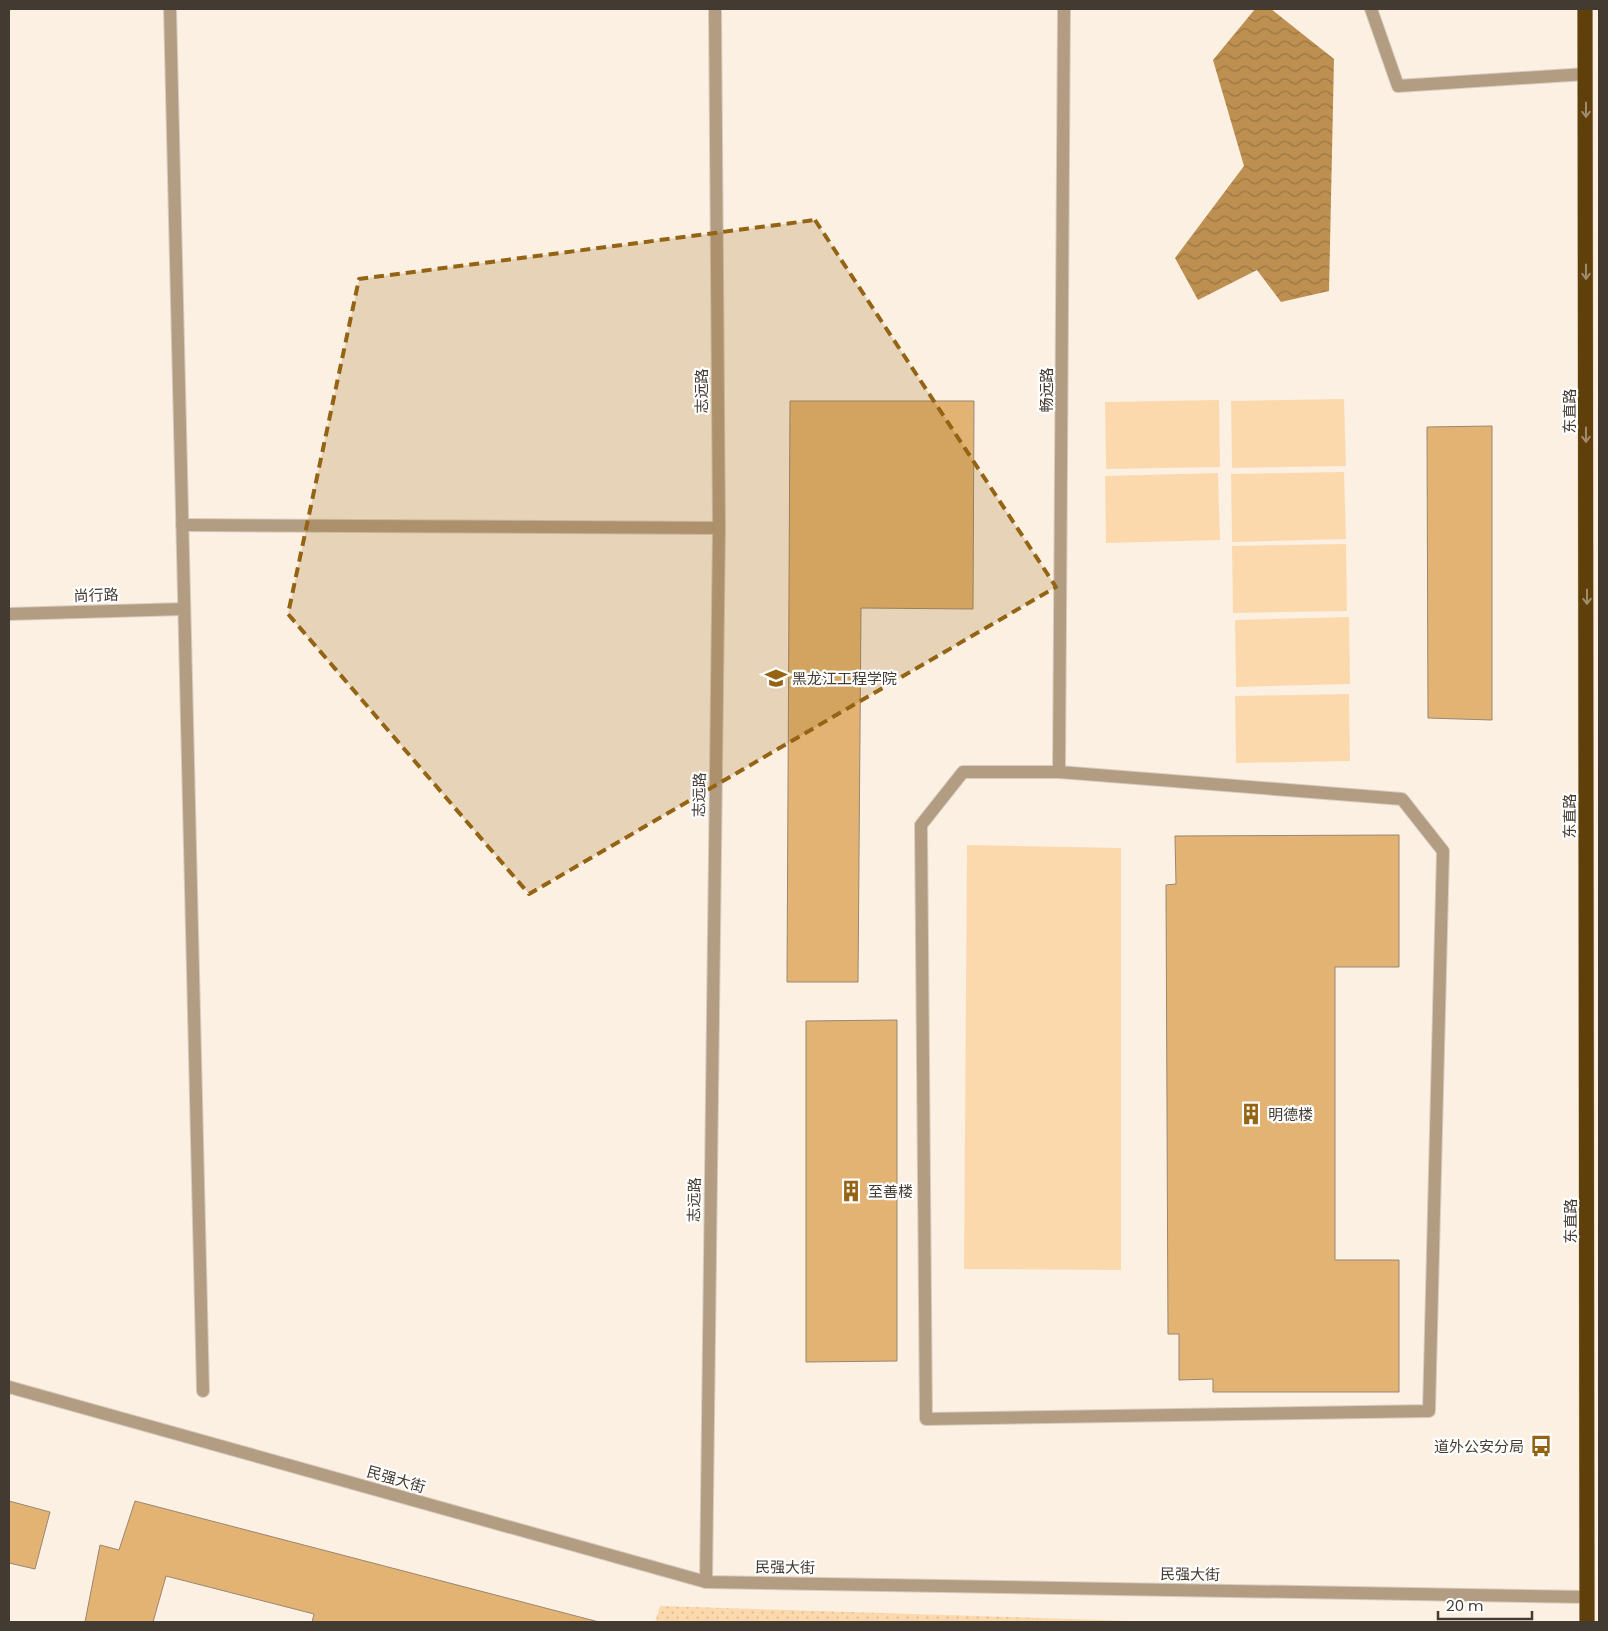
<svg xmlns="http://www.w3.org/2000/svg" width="1608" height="1631" font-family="Poppins,'Noto Sans SC',sans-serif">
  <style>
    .park { fill: url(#park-dots) }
    .garden { fill: #fbd9ad }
    .water { fill: url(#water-waves) }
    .building { fill: #e3b374; stroke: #998771 }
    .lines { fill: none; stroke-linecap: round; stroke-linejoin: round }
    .minor-casing { stroke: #d7ccbf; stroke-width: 14 }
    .highway-casing { stroke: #d7ccbf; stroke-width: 16 }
    .minor { stroke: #b29d83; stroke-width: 12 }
    .highway { stroke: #5f3f0a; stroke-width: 15 }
    .oneway { stroke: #9f8c6c }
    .marked { fill: #946414; fill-opacity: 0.2; stroke: #946414; stroke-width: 4; stroke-dasharray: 10 6; stroke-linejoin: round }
    .labels { text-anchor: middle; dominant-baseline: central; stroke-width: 4.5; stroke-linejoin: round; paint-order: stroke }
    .street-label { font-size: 15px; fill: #433b32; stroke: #fff }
    .poi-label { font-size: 15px; fill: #433b32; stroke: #fff; text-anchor: start }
  </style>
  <defs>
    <pattern id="park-dots" width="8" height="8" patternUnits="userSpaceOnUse" patternTransform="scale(1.25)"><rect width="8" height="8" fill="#fbd9ad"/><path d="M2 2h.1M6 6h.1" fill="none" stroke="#d8bb95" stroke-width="1.8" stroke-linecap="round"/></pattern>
    <pattern id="water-waves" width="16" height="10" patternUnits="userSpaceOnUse" patternTransform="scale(1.25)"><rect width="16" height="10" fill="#bd8f50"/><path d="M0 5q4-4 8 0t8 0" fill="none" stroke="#9b7643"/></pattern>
  </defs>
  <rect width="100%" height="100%" fill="#fcf0e2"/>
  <path class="park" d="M660,1606L1165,1622H655Z"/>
  <g class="garden">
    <path d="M1344,399L1346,466L1232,468L1231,401Z"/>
    <path d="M1219,400L1220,467L1106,469L1105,402Z"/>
    <path d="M1344,472L1346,539L1232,542L1231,474Z"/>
    <path d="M1218,473L1220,540L1106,543L1105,476Z"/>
    <path d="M1346,544L1347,611L1233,613L1232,546Z"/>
    <path d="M1349,617L1350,684L1236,687L1235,620Z"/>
    <path d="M1349,694L1350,761L1236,763L1235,696Z"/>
    <path d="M967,845L1121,848V1270L964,1269Z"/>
  </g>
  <path class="water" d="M1255,9H1271L1334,59L1329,291L1281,302L1257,270L1198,300L1175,258L1244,166L1213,60Z"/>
  <g class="building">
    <path d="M790,401H974L973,609L861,608L858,982H787Z"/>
    <path d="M1492,426V720L1428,718L1427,427Z"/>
    <path d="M1399,835V967H1335V1260H1399V1392H1213V1379L1179,1380V1334H1168L1166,885L1176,884L1175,836Z"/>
    <path d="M897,1020V1361L806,1362V1021Z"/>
    <path d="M9,1501L50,1512L35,1569L9,1563Z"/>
    <path d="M135,1501L599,1622H312L314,1614L166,1576L153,1622H85L100,1545L119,1550Z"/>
  </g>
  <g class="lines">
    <g class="minor-casing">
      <g id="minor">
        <path d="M170,9L203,1391"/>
        <path d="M1371,9L1398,86L1586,74"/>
        <path d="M182,525L719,528"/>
        <path d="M9,614L184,609"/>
        <path d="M963,772H1059L1402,799L1443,851L1429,1411L926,1419L921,825Z"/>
        <path d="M1059,772L1064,9"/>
        <path d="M9,1387L706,1582L1587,1597"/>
        <path d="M706,1582L719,528L715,9"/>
      </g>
    </g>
    <g class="highway-casing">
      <path id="highway" d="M1585,9L1587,1622"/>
    </g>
    <use href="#minor" class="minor"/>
    <use href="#highway" class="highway"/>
  </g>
  <defs><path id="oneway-shaft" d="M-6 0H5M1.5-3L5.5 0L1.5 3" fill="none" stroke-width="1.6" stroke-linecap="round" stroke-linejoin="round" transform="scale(1.25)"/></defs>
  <g class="oneway">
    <use href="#oneway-shaft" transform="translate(1586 110) rotate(90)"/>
    <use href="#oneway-shaft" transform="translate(1586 272) rotate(90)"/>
    <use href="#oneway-shaft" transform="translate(1586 435) rotate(90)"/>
    <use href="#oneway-shaft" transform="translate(1587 597) rotate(90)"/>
  </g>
  <path class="marked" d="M815,220L1056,587L529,894L288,614L359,279Z"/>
  <defs>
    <g id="university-bare" transform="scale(1.725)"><path d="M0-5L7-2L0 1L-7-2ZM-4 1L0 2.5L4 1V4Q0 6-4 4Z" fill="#946414" stroke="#fff" stroke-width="2.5" paint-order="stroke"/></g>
    <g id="building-bare" transform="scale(1.725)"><path d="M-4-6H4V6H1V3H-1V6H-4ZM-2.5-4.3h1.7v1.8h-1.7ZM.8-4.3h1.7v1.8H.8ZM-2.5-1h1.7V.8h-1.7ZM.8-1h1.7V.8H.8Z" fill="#946414" stroke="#fff" stroke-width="2.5" paint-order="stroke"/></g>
    <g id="bus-bare" transform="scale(1.725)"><path d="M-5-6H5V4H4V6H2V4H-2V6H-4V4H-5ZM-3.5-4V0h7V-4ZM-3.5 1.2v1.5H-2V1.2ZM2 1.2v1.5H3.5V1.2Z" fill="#946414" stroke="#fff" stroke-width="2.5" paint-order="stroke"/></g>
  </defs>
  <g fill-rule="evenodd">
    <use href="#university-bare" x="776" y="678"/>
    <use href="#building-bare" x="1251" y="1114"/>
    <use href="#building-bare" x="851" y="1191"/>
    <use href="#bus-bare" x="1541" y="1446"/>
  </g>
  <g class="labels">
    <g class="street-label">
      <text transform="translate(1046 390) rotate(-90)">畅远路</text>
      <text transform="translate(701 391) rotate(-90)">志远路</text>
      <text transform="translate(1569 411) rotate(-90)">东直路</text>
      <text transform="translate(96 595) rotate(-2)">尚行路</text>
      <text transform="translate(699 795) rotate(-89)">志远路</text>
      <text transform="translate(1569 816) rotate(-90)">东直路</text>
      <text transform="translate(694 1200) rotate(-89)">志远路</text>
      <text transform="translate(1570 1221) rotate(-90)">东直路</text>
      <text transform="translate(396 1479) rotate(16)">民强大街</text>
      <text transform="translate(785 1567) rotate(1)">民强大街</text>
      <text transform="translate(1190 1574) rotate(1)">民强大街</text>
    </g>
    <g class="poi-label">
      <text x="792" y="678">黑龙江工程学院</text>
      <text x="1268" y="1114">明德楼</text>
      <text x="868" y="1191">至善楼</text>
      <text x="1524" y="1446" text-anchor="end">道外公安分局</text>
    </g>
  </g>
  <rect width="1608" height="1631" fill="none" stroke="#433b32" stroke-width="20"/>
  <path d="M1438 1611v8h94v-8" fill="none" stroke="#433b32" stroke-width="2.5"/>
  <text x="1446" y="1611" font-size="15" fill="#433b32" stroke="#ffffff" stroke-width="4" paint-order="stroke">20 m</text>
</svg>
